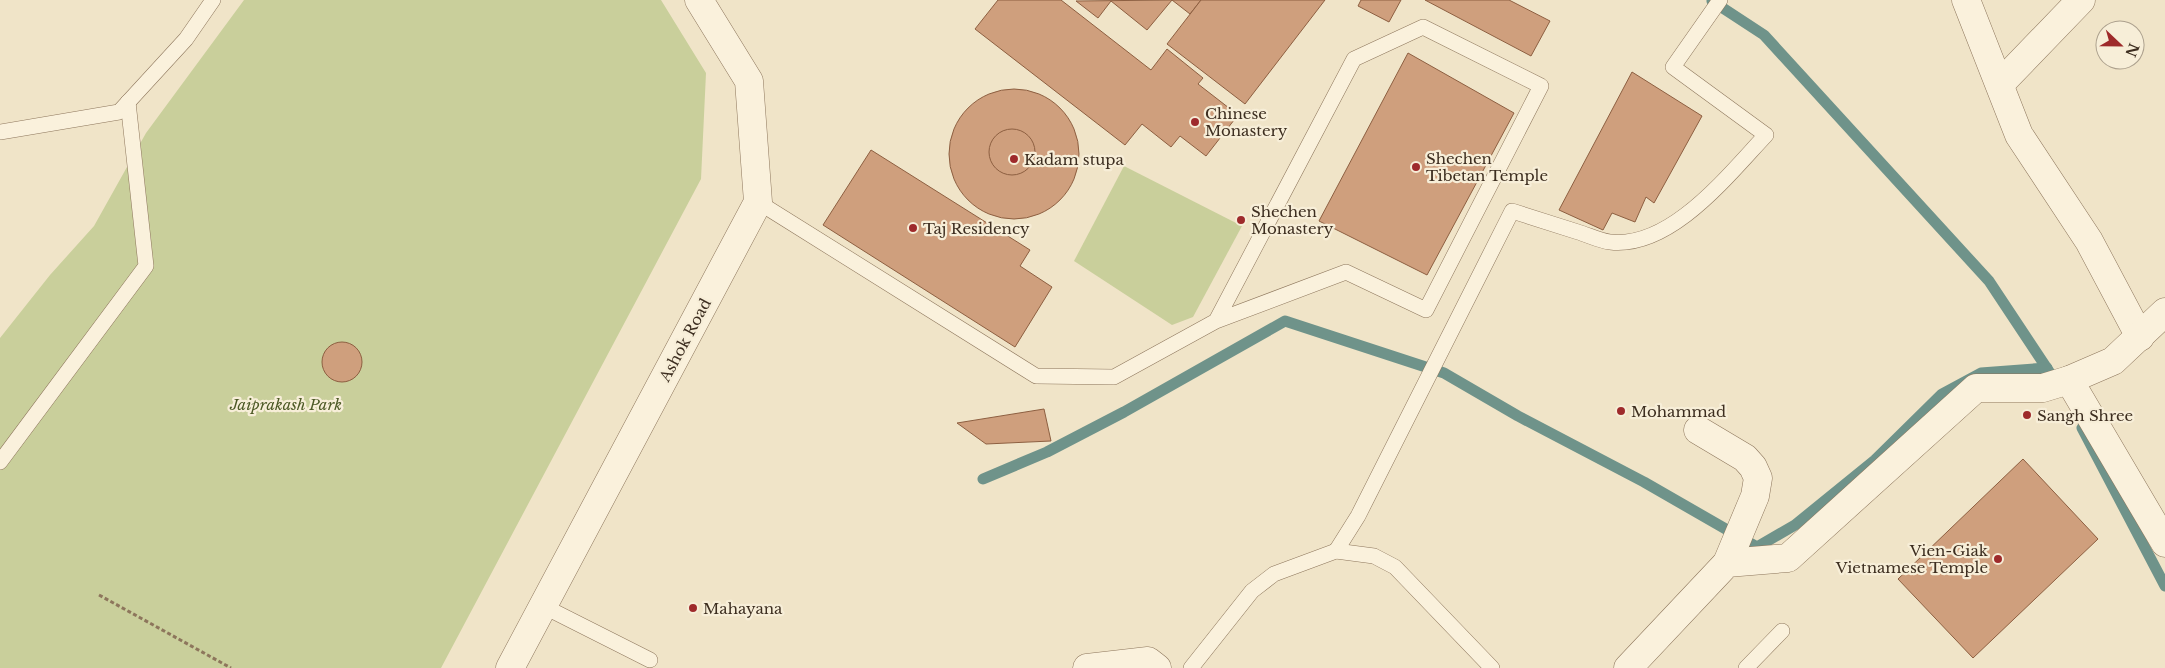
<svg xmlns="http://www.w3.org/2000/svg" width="2165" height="668" font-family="'Libre Baskerville',serif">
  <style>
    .green { fill: #c9cf9b }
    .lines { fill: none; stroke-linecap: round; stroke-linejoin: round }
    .stream { stroke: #6f938a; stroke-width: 11 }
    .building { fill: #cf9f7d; stroke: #8d5f41 }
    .service-casing { stroke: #8d765c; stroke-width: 16 }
    .minor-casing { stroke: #8d765c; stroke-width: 29 }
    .tertiary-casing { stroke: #8d765c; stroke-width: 29 }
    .path { stroke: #8d765c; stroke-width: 3; stroke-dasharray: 4 2.5; stroke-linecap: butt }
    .service { stroke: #faf1dc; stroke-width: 15 }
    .minor { stroke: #faf1dc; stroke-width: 28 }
    .tertiary { stroke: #faf1dc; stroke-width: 28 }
    .poi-dot { fill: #9e2a2b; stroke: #f7eed8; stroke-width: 2 }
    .labels { text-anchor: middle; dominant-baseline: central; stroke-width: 4.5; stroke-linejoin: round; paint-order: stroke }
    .poi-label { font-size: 15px; fill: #3d2e20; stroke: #f7eed8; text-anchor: start }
    .street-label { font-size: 15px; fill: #3d2e20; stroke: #f7eed8 }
    .park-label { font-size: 15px; font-style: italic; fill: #4d5a26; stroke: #f7eed8 }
  </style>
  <rect width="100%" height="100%" fill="#f0e4c8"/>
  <g class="green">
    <path d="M244,0H661L706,73L701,179L441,668H0V338L50,275L94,226L146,133Z"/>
    <path d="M1124,166L1242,226L1193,317L1172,325L1074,261Z"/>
  </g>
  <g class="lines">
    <g class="stream">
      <path d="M1712,1L1764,35L1989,281L2050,373"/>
      <path d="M2082,428L2165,586"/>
      <path d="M983,479L1047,452L1124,412L1285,321L1444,373L1518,416L1644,482L1757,547L1795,525L1875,460L1942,394L1981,373L2047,368"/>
    </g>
  </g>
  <g class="building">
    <path d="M998,0H1061L1151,70L1167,49L1203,78L1198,84L1238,115L1206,156L1180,136L1171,147L1142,124L1125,145L975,29Z"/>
    <path d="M1172,0H1201L1190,14Z"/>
    <path d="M1172,0L1147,30L1111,1L1098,18L1076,1Z"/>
    <path d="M1201,0H1325L1245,104L1167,44Z"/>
    <path d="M1361,0H1401L1389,22L1358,6Z"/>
    <path d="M1425,0H1509L1550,21L1531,56Z"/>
    <path d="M1408,53L1514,113L1427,275L1319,221Z"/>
    <path d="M1632,72L1702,116L1654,203L1646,197L1635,222L1612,213L1603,230L1559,210Z"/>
    <circle cx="1014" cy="154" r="65"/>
    <circle cx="1012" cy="152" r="23"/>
    <path d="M871,150L1030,250L1020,266L1052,287L1015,347L823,225Z"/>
    <circle cx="342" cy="362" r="20"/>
    <path d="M1044,409L1051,441L986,444L957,423Z"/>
    <path d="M2023,459L2098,539L1973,658L1898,579Z"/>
  </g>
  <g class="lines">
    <g class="service-casing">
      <g id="service">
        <path d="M0,132L119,112L186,39L213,0"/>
        <path d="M758,202L1036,376L1114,377L1216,321L1346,272L1426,310L1541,86L1423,27L1354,59L1216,321"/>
        <path d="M0,462L146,266L128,102"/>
        <path d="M1336,551L1358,516L1512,211C1534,218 1556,225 1578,232C1588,235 1600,241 1610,242C1671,249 1728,175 1766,135L1673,67L1720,0"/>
        <path d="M543,606L650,660"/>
        <path d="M1191,668L1252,591L1274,574L1336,551L1374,556L1395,567L1492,668"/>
        <path d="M1746,668L1782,631"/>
      </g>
    </g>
    <g class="minor-casing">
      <g id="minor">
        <path d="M1966,0L2019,135L2089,241L2140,337"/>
        <path d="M2000,84L2081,0"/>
        <path d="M2069,380L2165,543"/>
        <path d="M1698,430L1745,458L1753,467L1758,478L1755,496L1727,563"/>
        <path d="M1087,668L1148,661L1157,668"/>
        <path d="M1628,668L1727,563L1788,558L1976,388H2043L2069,380L2113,361L2165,312"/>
      </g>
    </g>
    <g class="tertiary-casing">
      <path id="tertiary" d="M510,668L758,202L749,81L699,0"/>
    </g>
    <path class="path" d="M99,595L231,668"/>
    <use href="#service" class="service"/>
    <use href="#minor" class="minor"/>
    <use href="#tertiary" class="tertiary"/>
  </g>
  <g class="poi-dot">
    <circle cx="1195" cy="122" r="5"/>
    <circle cx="1014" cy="159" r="5"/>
    <circle cx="1416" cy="167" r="5"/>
    <circle cx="1241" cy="220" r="5"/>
    <circle cx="913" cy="228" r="5"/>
    <circle cx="1621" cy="411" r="5"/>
    <circle cx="2027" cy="415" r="5"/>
    <circle cx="1998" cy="559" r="5"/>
    <circle cx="693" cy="608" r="5"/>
  </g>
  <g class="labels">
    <g class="poi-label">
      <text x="1205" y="113">Chinese<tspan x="1205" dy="17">Monastery</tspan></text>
      <text x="1426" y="158">Shechen<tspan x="1426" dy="17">Tibetan Temple</tspan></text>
      <text x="1024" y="159">Kadam stupa</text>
      <text x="1251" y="211">Shechen<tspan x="1251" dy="17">Monastery</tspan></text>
      <text x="923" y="228">Taj Residency</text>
      <text x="1631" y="411">Mohammad</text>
      <text x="2037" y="415">Sangh Shree</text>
      <text x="1988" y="550" text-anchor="end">Vien-Giak<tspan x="1988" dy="17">Vietnamese Temple</tspan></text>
      <text x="703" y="608">Mahayana</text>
    </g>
    <g class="street-label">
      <text transform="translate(685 340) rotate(-62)">Ashok Road</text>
    </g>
    <g class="park-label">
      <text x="286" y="404">Jaiprakash Park</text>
    </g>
  </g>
  <g transform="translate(2120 45) rotate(112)"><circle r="24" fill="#f7eed8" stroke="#ada18e"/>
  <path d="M0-4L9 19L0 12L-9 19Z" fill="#9e2a2b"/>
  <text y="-8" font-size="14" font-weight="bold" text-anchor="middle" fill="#3d2e20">N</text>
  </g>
</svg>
